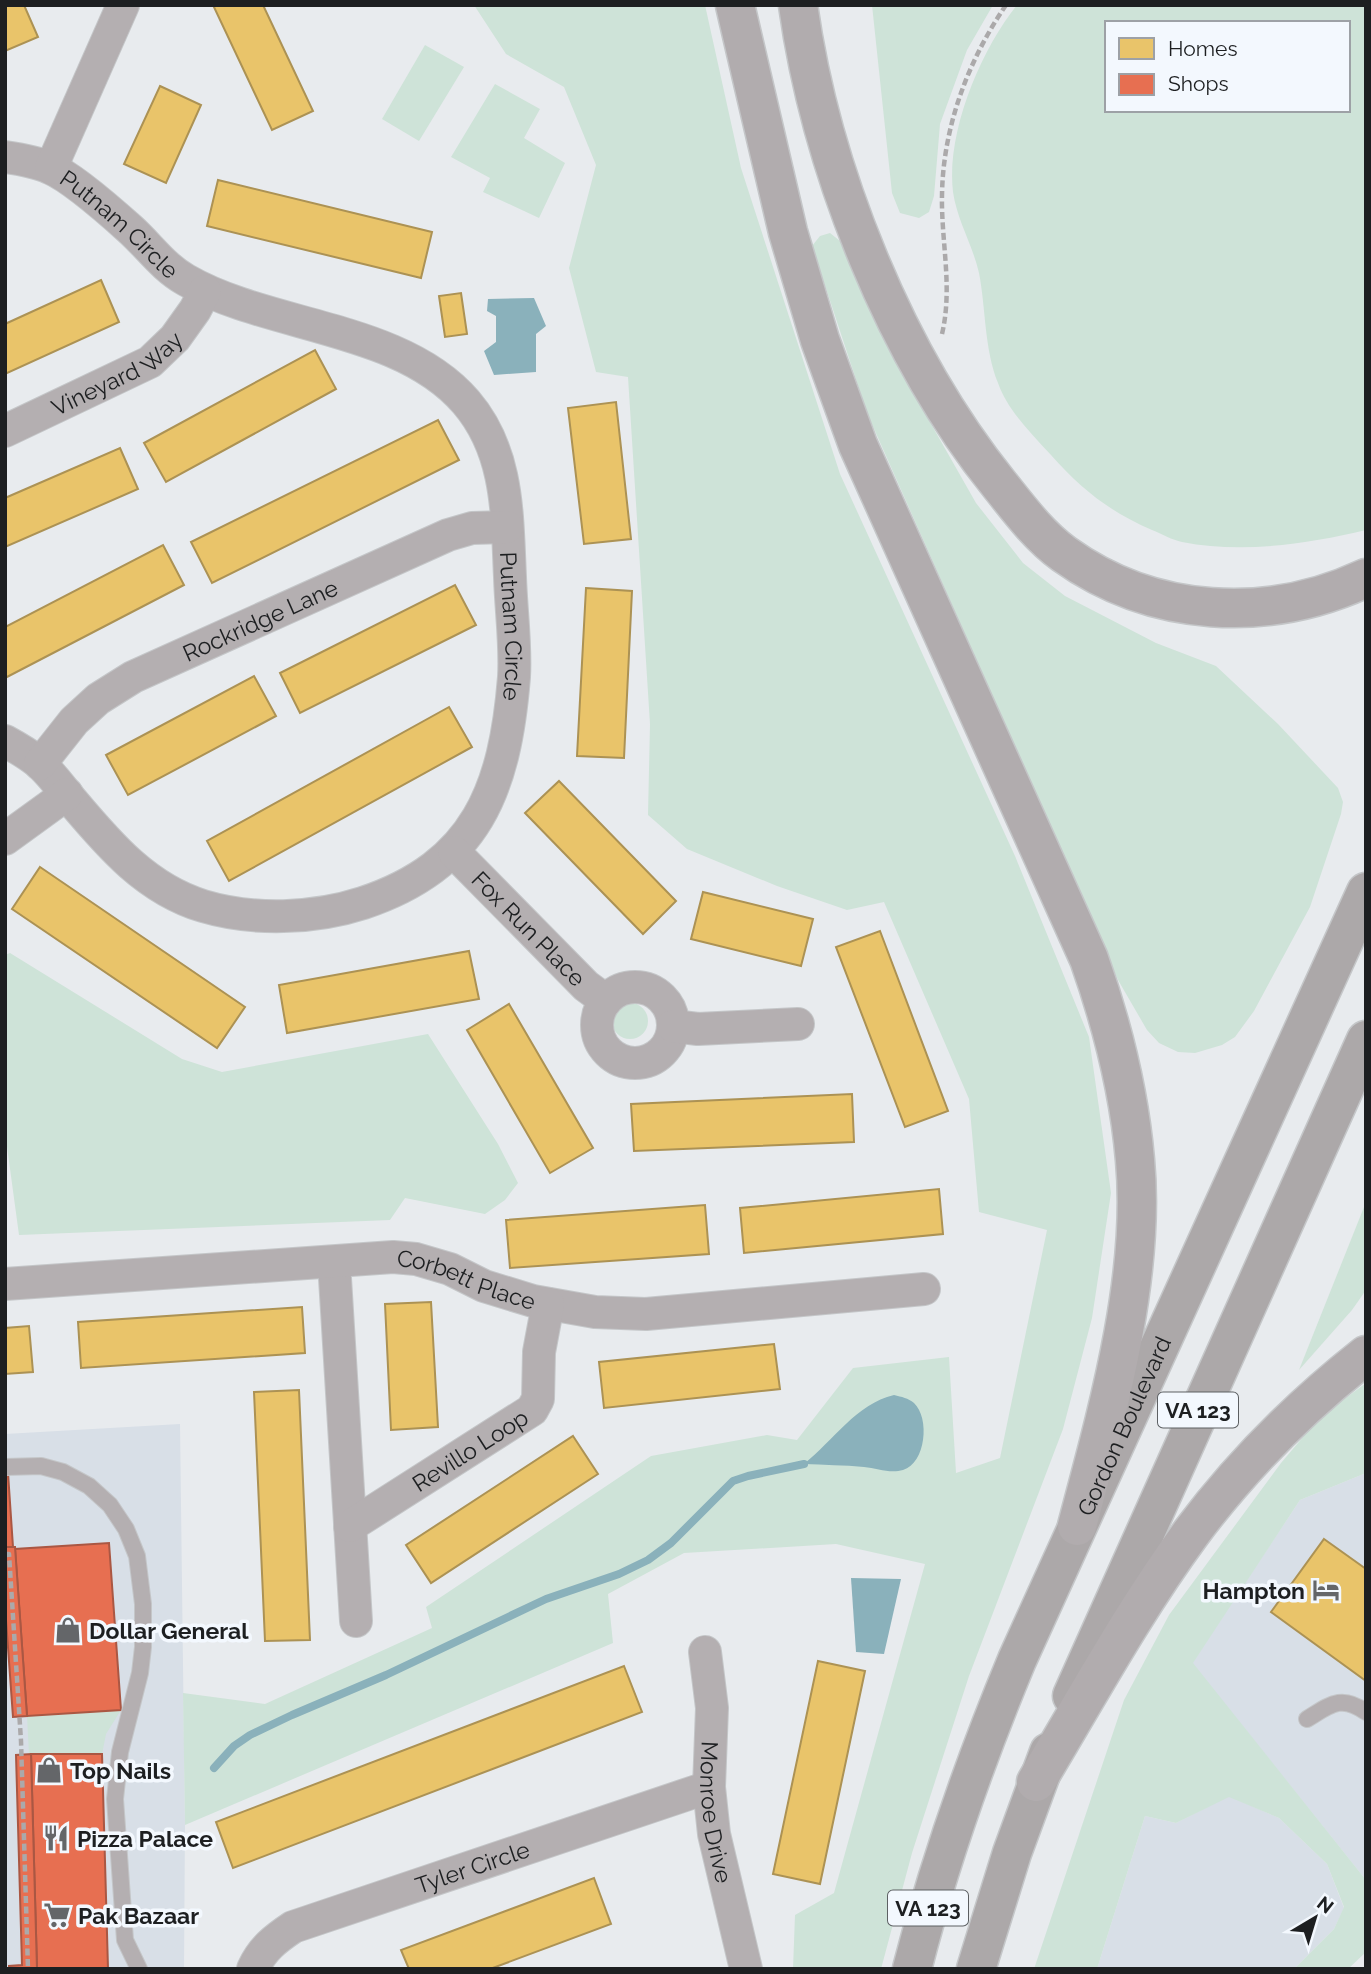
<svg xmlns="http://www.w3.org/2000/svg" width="1371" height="1974" font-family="Raleway,sans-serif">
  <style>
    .built { fill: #d8dfe7 }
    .green { fill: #cee3d8; fill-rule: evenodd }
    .water { fill: #8ab1bb }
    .homes { fill: #e9c46a; stroke: #ac9254; stroke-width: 2 }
    .shops { fill: #e76f51; stroke: #aa5743; stroke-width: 2 }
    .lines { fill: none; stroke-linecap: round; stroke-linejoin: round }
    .stream { stroke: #8ab1bb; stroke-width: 8 }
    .service-casing { stroke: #c4c6c8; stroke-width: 18 }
    .minor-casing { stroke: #c4c6c8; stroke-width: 34 }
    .primary-casing { stroke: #c4c6c8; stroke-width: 41 }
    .motorway-casing { stroke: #c4c6c8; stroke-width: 41 }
    .path { stroke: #aba9aa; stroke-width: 4.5; stroke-dasharray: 7 3.5; stroke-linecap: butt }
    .service { stroke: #b4afb1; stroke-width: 16 }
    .minor { stroke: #b4afb1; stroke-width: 32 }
    .primary { stroke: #aca8a9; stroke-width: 38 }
    .motorway { stroke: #b1acae; stroke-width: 38 }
    .labels { text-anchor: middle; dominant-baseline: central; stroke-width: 7; stroke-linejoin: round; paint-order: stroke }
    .shield { fill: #f3f8fe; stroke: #5d6063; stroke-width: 2 }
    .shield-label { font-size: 21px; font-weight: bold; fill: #1d1f21 }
    .street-label { font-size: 23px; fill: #1d1f21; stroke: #f3f8fe }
    .poi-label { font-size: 23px; font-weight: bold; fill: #1d1f21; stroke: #f3f8fe; text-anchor: start }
  </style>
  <rect width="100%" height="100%" fill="#e8ebee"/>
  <g class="built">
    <path d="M180,1424L185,1825L184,1969H5V1434Z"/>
    <path d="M1366,1473V1880L1192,1663L1300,1500Z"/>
    <path d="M1229,1796L1279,1818L1327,1864L1344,1908L1334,1929L1294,1969H1097L1145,1816L1176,1823Z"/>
  </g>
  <g class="green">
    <path d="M474,5H705L741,168L840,474L1015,856L1089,1037L1111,1193L1092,1318L1063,1429L969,1676L912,1853L881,1969H793L795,1915L834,1893L925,1564L836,1544L684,1553L608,1594L613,1643L185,1825L183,1693L265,1704L432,1628L426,1607L651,1456L767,1435L797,1440L853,1368L949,1357L956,1473L1000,1458L1047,1230L979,1212L969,1099L884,902L847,910L777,886L687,849L648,815L650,724L628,377L596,372L569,268L596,165L564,87L506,54Z"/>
    <path d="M872,5H993L967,50L940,124L934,196L929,212L919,218L900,213L892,193Z"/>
    <path d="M1017,5H1366V530C1307,544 1242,554 1182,542C1172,540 1162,534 1152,530C1110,512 1081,489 1051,455C1031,433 1008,411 998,383C984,348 986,309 979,273C973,246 957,220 953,192C946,133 980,51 1017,5ZM1107,23H1348V110H1107Z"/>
    <path d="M425,45L464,67L419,141L382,119Z"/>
    <path d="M495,84L540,109L524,138L565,163L539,218L483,192L490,178L451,157Z"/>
    <path d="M830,233L840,241L851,268L914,394L976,503L1023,563L1065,596L1156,643L1216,666L1278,724L1338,788L1343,802L1341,814L1310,907L1254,1011L1235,1037L1222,1045L1195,1053L1178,1052L1159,1043L1147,1030L1118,980L867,413L812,246L820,236Z"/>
    <path d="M10,953L182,1059L222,1072L428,1034L498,1144L518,1183L505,1200L485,1214L405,1198L390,1220L19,1235L5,1132V955Z"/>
    <circle cx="630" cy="1021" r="18"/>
    <path d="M1366,1202V1290L1352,1310L1299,1370Z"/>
    <path d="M1366,1383V1473L1300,1500L1193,1663L1366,1880V1952L1348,1969H1294L1334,1929L1344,1907L1327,1864L1279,1818L1229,1797L1176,1823L1145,1816L1097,1969H1034L1124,1700L1169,1615L1281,1463L1320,1417Z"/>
    <path d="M121,1710L106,1734L102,1754L29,1755L27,1716Z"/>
  </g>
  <g class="water">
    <path d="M534,298L546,326L536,334V372L494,375L484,351L496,342V316L487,311L488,299Z"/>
    <path d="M894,1395C902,1397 908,1398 914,1403C930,1418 926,1463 903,1470C890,1474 877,1468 864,1467C844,1465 824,1465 804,1464C834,1440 856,1404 894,1395Z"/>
    <path d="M851,1578L901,1579L884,1654L856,1652Z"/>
  </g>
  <g class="homes">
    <path d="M5,5H24L38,37L5,51Z"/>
    <path d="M213,5H263L313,111L272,130Z"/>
    <path d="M160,86L201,105L166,183L124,164Z"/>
    <path d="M218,180L432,232L421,278L207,226Z"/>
    <path d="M101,280L119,322L5,374V324Z"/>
    <path d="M461,293L467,334L445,337L439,296Z"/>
    <path d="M315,350L336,389L166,482L144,443Z"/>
    <path d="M616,402L631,539L584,544L568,408Z"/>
    <path d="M438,420L459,460L212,583L191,542Z"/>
    <path d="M120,448L138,489L5,547V498Z"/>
    <path d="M163,545L184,585L5,678V627Z"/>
    <path d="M455,585L476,625L300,713L280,673Z"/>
    <path d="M586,588L632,591L624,758L577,756Z"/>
    <path d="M254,676L276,716L128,795L106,755Z"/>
    <path d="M449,707L472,747L229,881L207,841Z"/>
    <path d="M559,781L676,901L643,934L525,813Z"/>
    <path d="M40,867L245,1007L217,1048L12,909Z"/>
    <path d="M703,892L813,919L801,966L691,939Z"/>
    <path d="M880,931L948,1111L905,1127L836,947Z"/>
    <path d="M469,951L479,999L287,1033L279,985Z"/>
    <path d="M509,1004L593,1148L550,1173L467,1030Z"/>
    <path d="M852,1094L854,1142L634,1151L631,1104Z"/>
    <path d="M939,1189L943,1234L744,1253L740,1208Z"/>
    <path d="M705,1205L709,1254L510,1268L506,1220Z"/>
    <path d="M431,1302L438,1427L391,1430L385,1304Z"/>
    <path d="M302,1307L305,1353L81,1368L78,1322Z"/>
    <path d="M29,1326L33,1372L5,1374V1328Z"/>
    <path d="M774,1344L780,1389L604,1408L599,1362Z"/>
    <path d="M299,1390L310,1640L265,1641L254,1392Z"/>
    <path d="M573,1436L598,1474L431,1583L406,1545Z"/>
    <path d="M1324,1539L1366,1569V1681L1271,1612Z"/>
    <path d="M818,1661L865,1671L820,1884L773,1874Z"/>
    <path d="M624,1666L642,1712L233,1868L216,1822Z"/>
    <path d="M594,1878L611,1924L490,1969H409L401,1950Z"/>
  </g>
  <g class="shops">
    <path d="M5,1473H8L13,1547H5Z"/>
    <path d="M109,1543L121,1710L27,1716L15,1549Z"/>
    <path d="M5,1547H15L27,1716L13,1717L5,1606Z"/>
    <path d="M31,1754H102L108,1969H37Z"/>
    <path d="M31,1754L37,1969H9V1966L22,1965L16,1755Z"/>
  </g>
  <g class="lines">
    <path class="stream" d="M214,1768L234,1746L250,1735L292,1715L386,1675L546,1599L619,1574L648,1560L671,1543L733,1481L748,1476L804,1464"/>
    <g class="service-casing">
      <g id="service">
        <path d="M5,1467L41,1466L63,1472L89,1486L110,1505L126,1529L137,1556L143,1604V1647L140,1673L120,1752L115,1799L125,1940L139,1969"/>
        <path d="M1307,1719C1330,1705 1341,1694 1366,1712"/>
      </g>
    </g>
    <g class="minor-casing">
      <g id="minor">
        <path id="s1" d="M5,157C19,159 37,162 50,168C73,178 110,211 130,229C149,246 163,267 186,280C269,328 401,326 466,402C509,452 507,515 510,577C511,610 516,645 514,677C505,789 477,865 363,903C314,919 253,921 203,906C147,889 110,846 73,802C62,789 51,773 38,762C28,754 16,747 5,741"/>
        <path d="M51,168L123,5"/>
        <path id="s2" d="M5,431L150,362L175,338L195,310L205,291"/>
        <path id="s3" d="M40,764L74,721L98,699L133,677L448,535L472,528L507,527"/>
        <path d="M5,839L67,794"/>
        <path id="s4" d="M454,852L586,986L605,1000"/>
        <circle cx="635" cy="1025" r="38"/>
        <path d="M673,1026L698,1029L798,1024"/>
        <path d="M334,1262L356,1621"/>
        <path id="s5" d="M5,1284L393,1257L416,1259L450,1269L484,1286L533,1301L595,1312L646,1314L924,1289"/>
        <path id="s6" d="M350,1526L532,1410L538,1399L539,1352L548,1304"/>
        <path id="s7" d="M705,1652L712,1708L709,1787L714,1834L746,1969"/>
        <path id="s8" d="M253,1969C262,1949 275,1939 293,1927L709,1787"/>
      </g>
    </g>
    <g class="primary-casing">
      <g id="primary">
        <path d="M1072,1696L1366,1040"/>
        <path id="s9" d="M912,1969C939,1863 975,1761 1017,1660L1366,892"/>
        <path d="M976,1969L1012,1853L1049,1752"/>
      </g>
    </g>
    <g class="motorway-casing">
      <g id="motorway">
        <path d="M735,5L788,232L820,340L858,445L1089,959C1112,1024 1129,1090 1135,1160C1146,1277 1107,1413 1077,1526"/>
        <path d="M798,5C821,169 895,355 999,484C1019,509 1038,535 1064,554C1153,618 1268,624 1366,578"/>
        <path d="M1036,1782C1086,1699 1133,1612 1191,1533C1241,1466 1300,1407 1366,1355"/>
      </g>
    </g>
    <g class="path">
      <path d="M942,334C953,287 941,242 942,195C943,127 968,61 1006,5"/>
      <path d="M5,1554H9L21,1741L28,1969"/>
    </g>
    <use href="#service" class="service"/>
    <use href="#minor" class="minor"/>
    <use href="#primary" class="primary"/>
    <use href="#motorway" class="motorway"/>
  </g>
  <defs>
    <g id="hotel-bare" transform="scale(2.1)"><path d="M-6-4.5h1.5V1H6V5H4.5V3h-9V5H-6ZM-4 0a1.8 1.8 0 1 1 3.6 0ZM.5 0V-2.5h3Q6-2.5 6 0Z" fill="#646669" stroke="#f3f8fe" stroke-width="2.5" paint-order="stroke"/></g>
    <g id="shop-bare" transform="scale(2.1)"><path d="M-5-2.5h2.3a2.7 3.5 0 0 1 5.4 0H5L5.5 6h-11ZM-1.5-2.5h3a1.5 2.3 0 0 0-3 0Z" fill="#646669" stroke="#f3f8fe" stroke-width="2.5" paint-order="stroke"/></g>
    <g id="restaurant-bare" transform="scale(2.1)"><path d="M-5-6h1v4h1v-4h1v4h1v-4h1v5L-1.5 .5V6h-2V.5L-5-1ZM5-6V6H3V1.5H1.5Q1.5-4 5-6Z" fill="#646669" stroke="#f3f8fe" stroke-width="2.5" paint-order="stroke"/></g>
    <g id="supermarket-bare" transform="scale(2.1)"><path d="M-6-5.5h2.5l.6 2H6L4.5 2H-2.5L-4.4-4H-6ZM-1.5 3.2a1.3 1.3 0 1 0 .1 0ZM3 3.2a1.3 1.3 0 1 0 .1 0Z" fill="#646669" stroke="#f3f8fe" stroke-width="2.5" paint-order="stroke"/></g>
  </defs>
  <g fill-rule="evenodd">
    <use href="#hotel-bare" x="1326" y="1590"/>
    <use href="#shop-bare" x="68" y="1630"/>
    <use href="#shop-bare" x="49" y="1770"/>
    <use href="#restaurant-bare" x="56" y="1838"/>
    <use href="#supermarket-bare" x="57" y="1915"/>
  </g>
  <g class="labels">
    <g class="shield">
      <rect x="1158" y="1392.5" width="80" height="35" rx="5"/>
      <rect x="888" y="1890.5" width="80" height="35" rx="5"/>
    </g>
    <g class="shield-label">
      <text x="1198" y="1410">VA 123</text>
      <text x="928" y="1908">VA 123</text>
    </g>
    <g class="street-label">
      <text stroke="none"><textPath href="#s1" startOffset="136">Putnam Circle</textPath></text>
      <text stroke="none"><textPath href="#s2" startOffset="126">Vineyard Way</textPath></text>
      <text stroke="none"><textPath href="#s3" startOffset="268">Rockridge Lane</textPath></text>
      <text stroke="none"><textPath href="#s1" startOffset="766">Putnam Circle</textPath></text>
      <text stroke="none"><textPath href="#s4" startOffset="107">Fox Run Place</textPath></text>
      <text stroke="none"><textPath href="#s5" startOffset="466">Corbett Place</textPath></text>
      <text stroke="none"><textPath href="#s9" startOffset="584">Gordon Boulevard</textPath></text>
      <text stroke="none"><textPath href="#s6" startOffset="142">Revillo Loop</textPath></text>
      <text stroke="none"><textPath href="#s7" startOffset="161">Monroe Drive</textPath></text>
      <text stroke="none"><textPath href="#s8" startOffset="248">Tyler Circle</textPath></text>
    </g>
    <g class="poi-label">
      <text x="1305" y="1590" text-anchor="end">Hampton</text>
      <text x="89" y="1630">Dollar General</text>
      <text x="70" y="1770">Top Nails</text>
      <text x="77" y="1838">Pizza Palace</text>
      <text x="78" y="1915">Pak Bazaar</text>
    </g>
  </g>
  <rect width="1371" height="1974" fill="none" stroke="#1d1f21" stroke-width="14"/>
  <rect x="1105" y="21" width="245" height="91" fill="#f3f8fe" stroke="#9da1a6" stroke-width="2"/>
  <rect x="1119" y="38" width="35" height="21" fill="#e9c46a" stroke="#9da1a6" stroke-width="2"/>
  <text x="1168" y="56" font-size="21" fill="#1d1f21">Homes</text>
  <rect x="1119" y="74" width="35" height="21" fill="#e76f51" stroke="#9da1a6" stroke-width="2"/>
  <text x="1168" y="91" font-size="21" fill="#1d1f21">Shops</text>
  <g transform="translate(1315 1918) rotate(38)" stroke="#f3f8fe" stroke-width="5" paint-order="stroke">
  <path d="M0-5L12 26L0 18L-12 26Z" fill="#1d1f21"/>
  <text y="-10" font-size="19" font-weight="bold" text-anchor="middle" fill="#1d1f21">N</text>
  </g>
</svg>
